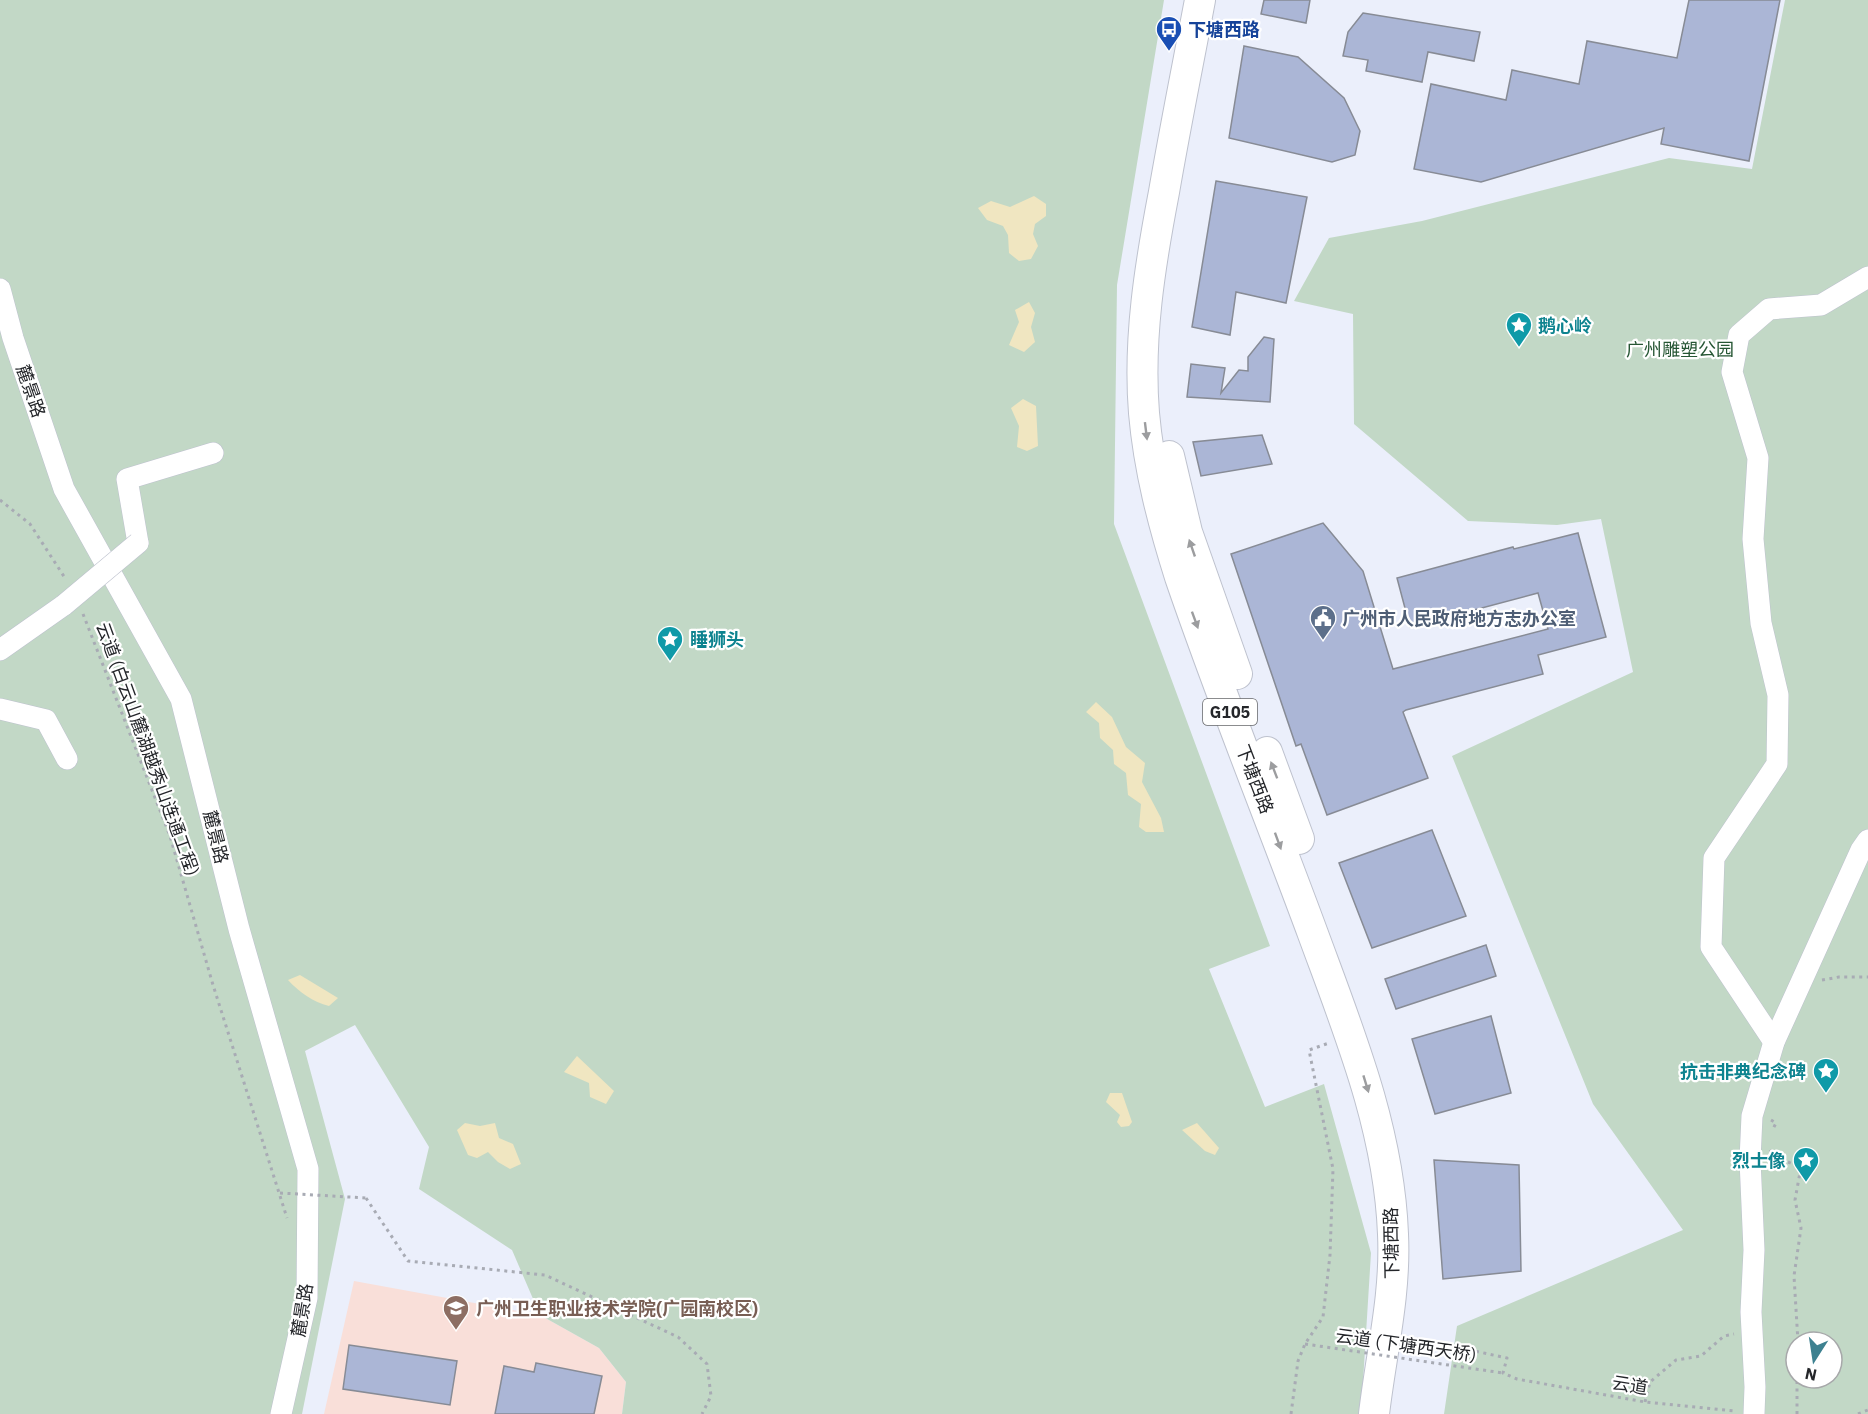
<svg xmlns="http://www.w3.org/2000/svg" width="1868" height="1414" font-family="'IBM Plex Sans','Noto Sans SC',sans-serif">
  <style>
    .education { fill: #f9dfd9 }
    .green { fill: #c2d8c6; fill-rule: evenodd }
    .sand { fill: #f0e6c1 }
    .building { fill: #abb6d6; stroke: #878b95; stroke-width: 1.5 }
    .lines { fill: none; stroke-linecap: round; stroke-linejoin: round }
    .minor-casing { stroke: #bec2ce; stroke-width: 22 }
    .highway-casing { stroke: #bec2ce; stroke-width: 32 }
    .path { stroke: #a8abb4; stroke-width: 3; stroke-dasharray: 3 4.5; stroke-linecap: butt }
    .minor { stroke: #fff; stroke-width: 21 }
    .highway { stroke: #fff; stroke-width: 30 }
    .minor-bridge-casing { stroke: #bec2ce; stroke-width: 22; stroke-linecap: butt }
    .path-bridge { stroke: #a8abb4; stroke-width: 3; stroke-dasharray: 3 4.5; stroke-linecap: butt }
    .minor-bridge { stroke: #fff; stroke-width: 21 }
    .oneway { fill: #9c9d9f }
    .labels { text-anchor: middle; dominant-baseline: central; stroke-width: 4.5; stroke-linejoin: round; paint-order: stroke }
    .shield { fill: #fff; stroke: #66676a; stroke-width: 1.5 }
    .shield-label { font-size: 16px; font-weight: bold; fill: #24262a }
    .transit-label { font-size: 18px; font-weight: bold; fill: #164399; stroke: #fff; text-anchor: start }
    .culture-label { font-size: 18px; font-weight: bold; fill: #0d838f; stroke: #fff; text-anchor: start }
    .park-label { font-size: 18px; fill: #265634; stroke: #fff }
    .street-label { font-size: 18px; fill: #24262a; stroke: #fff }
    .service-label { font-size: 18px; font-weight: bold; fill: #4e5e75; stroke: #fff; text-anchor: start }
    .education-label { font-size: 18px; font-weight: bold; fill: #785e54; stroke: #fff; text-anchor: start }
  </style>
  <rect width="100%" height="100%" fill="#ebeffb"/>
  <path class="education" d="M354,1281L540,1315L599,1348L626,1382L622,1414H324Z"/>
  <g class="green">
    <path d="M0,0H1164L1117,285L1114,524L1270,946L1209,969L1265,1107L1324,1084L1371,1253L1361,1414H622L626,1382L599,1348L540,1315L512,1250L419,1189L429,1147L355,1025L305,1051L345,1199L302,1414H0Z"/>
    <path d="M1785,0H1868V1414H1444L1457,1326L1683,1230L1593,1104L1452,756L1633,672L1601,519L1557,525L1468,521L1354,424L1353,314L1294,301L1329,238L1422,221L1669,158L1752,169ZM1796,1342H1832V1378H1796Z"/>
  </g>
  <g class="sand">
    <path d="M1034,196L1046,204V216L1035,224L1033,234L1038,246L1031,259L1019,261L1009,253L1008,235L1003,226L987,220L978,208L991,201L1010,207Z"/>
    <path d="M1029,302L1035,313L1031,327L1035,342L1024,352L1009,345L1019,322L1015,310Z"/>
    <path d="M1023,399L1036,406L1038,446L1027,451L1017,447L1019,426L1011,408Z"/>
    <path d="M1096,702L1112,717L1126,747L1145,763L1142,782L1161,818L1164,832H1146L1139,827L1141,804L1128,795L1126,773L1114,764L1113,750L1100,738L1099,723L1086,712Z"/>
    <path d="M300,975L338,998L329,1006C313,1002 299,992 288,980Z"/>
    <path d="M577,1056L614,1091L606,1104L590,1097L589,1083L564,1072Z"/>
    <path d="M1110,1093H1122L1132,1122L1129,1126L1121,1127L1117,1122L1120,1115L1106,1102Z"/>
    <path d="M465,1123L480,1126L495,1123L499,1138L513,1144L521,1164L510,1169L498,1162L488,1152L477,1158L468,1155L457,1130Z"/>
    <path d="M1197,1123L1219,1148L1215,1155L1205,1151L1182,1130Z"/>
  </g>
  <g class="building">
    <path d="M1264,0H1310L1306,23L1261,14Z"/>
    <path d="M1689,0H1780L1749,161L1661,144L1664,128L1481,182L1414,169L1431,84L1506,100L1512,70L1579,84L1587,41L1677,58Z"/>
    <path d="M1363,13L1480,32L1474,61L1428,52L1422,82L1366,71L1368,60L1343,56L1348,32Z"/>
    <path d="M1244,46L1298,57L1344,98L1360,131L1355,155L1332,162L1229,138Z"/>
    <path d="M1216,181L1307,197L1286,303L1236,292L1230,335L1192,327Z"/>
    <path d="M1264,337L1274,339L1270,402L1187,397L1191,364L1225,368L1221,393L1239,370L1248,371V357Z"/>
    <path d="M1262,435L1272,464L1201,476L1193,442Z"/>
    <path d="M1323,523L1363,571L1393,669L1548,629L1538,593L1410,627L1397,578L1513,547L1514,549L1578,533L1606,637L1538,655L1543,674L1406,710L1403,712L1428,778L1327,815L1301,744L1296,746L1231,554Z"/>
    <path d="M1432,830L1466,916L1372,948L1339,863Z"/>
    <path d="M1486,945L1496,976L1396,1009L1385,979Z"/>
    <path d="M1491,1016L1511,1093L1435,1114L1412,1039Z"/>
    <path d="M1434,1160L1519,1165L1521,1271L1443,1279Z"/>
    <path d="M349,1345L457,1361L450,1405L343,1389Z"/>
    <path d="M536,1363L602,1376L594,1414H495L504,1366L534,1372Z"/>
  </g>
  <g class="lines">
    <g class="minor-casing">
      <g id="minor">
        <path d="M0,289L13,338L64,489L181,699L239,929L308,1169L307,1298L281,1414"/>
        <path d="M138,543L127,479L213,453"/>
        <path d="M0,650L64,605"/>
        <path d="M0,709L46,720L67,759"/>
        <path d="M1774,1042L1711,947L1714,858L1777,764L1778,695L1761,623L1753,539L1758,458L1732,372L1739,335L1769,309L1821,305L1868,277"/>
        <path d="M1754,1414L1755,1387L1751,1312L1754,1250L1750,1160L1752,1116L1774,1042L1861,850L1868,840"/>
      </g>
    </g>
    <g class="highway-casing">
      <g id="highway">
        <path d="M1200,0C1188,64 1175,128 1164,192C1150,265 1138,339 1144,413C1149,470 1163,523 1180,577C1221,697 1269,815 1313,934C1349,1032 1389,1129 1393,1234C1396,1295 1381,1354 1374,1414"/>
        <path d="M1169,456L1187,532L1237,674"/>
        <path d="M1267,752L1299,839"/>
      </g>
    </g>
    <g class="path">
      <path d="M0,500L30,524L65,578"/>
      <path d="M83,614L170,836L213,985L287,1218"/>
      <path d="M1822,980L1839,977H1868"/>
      <path d="M1771,1120L1776,1123L1772,1131"/>
      <path d="M1770,1150L1775,1157L1801,1167L1795,1200L1801,1228L1794,1276L1798,1342"/>
      <path d="M366,1198L408,1261L545,1275L678,1337L707,1364L711,1396L702,1414"/>
      <path d="M1410,1337L1507,1358L1503,1373L1517,1379L1645,1402L1735,1411"/>
      <path d="M1645,1402L1650,1382L1676,1360L1701,1356L1724,1336L1734,1334"/>
      <path d="M1291,1414L1298,1361L1305,1344L1323,1317L1330,1255L1333,1169L1309,1050L1329,1043"/>
      <path d="M1797,1414V1378"/>
      <path d="M1858,1414L1868,1410"/>
    </g>
    <use href="#minor" class="minor"/>
    <use href="#highway" class="highway"/>
    <g class="minor-bridge-casing">
      <path id="minor-bridge" d="M64,605L138,543"/>
    </g>
    <g class="path-bridge">
      <path d="M280,1193L366,1198"/>
      <path d="M1305,1344L1503,1373"/>
    </g>
    <use href="#minor-bridge" class="minor-bridge"/>
  </g>
  <defs><path id="oneway-solid" d="M-6-.8H1V-3.2L6.5 0L1 3.2V.8H-6Z" transform="scale(1.5)"/></defs>
  <g class="oneway">
    <use href="#oneway-solid" transform="translate(1146 431) rotate(83)"/>
    <use href="#oneway-solid" transform="translate(1192 548) rotate(-109)"/>
    <use href="#oneway-solid" transform="translate(1195 620) rotate(70)"/>
    <use href="#oneway-solid" transform="translate(1274 770) rotate(-111)"/>
    <use href="#oneway-solid" transform="translate(1278 841) rotate(70)"/>
    <use href="#oneway-solid" transform="translate(1366 1084) rotate(73)"/>
  </g>
  <defs>
    <g id="bus-pin" transform="scale(1.35)"><path d="M0 17L-7.5 6A9.5 9.5 0 1 1 7.5 6Z" fill="#1a4fb4" stroke="#fff"/><path d="M-5-6H5V4H4V6H2V4H-2V6H-4V4H-5ZM-3.5-4V0h7V-4ZM-3.5 1.2v1.5H-2V1.2ZM2 1.2v1.5H3.5V1.2Z" fill="#fff"/></g>
    <g id="sight-pin" transform="scale(1.35)"><path d="M0 17L-7.5 6A9.5 9.5 0 1 1 7.5 6Z" fill="#0f9aa8" stroke="#fff"/><path d="M0-6L1.8-2.2L6-1.7L2.9 1.2L3.7 5.4L0 3.3L-3.7 5.4L-2.9 1.2L-6-1.7L-1.8-2.2Z" fill="#fff"/></g>
    <g id="civic-pin" transform="scale(1.35)"><path d="M0 17L-7.5 6A9.5 9.5 0 1 1 7.5 6Z" fill="#5c6f8a" stroke="#fff"/><path d="M-.6-6.5H3V-4.5H.6V-3L4-1V1h2V6H-6V1h2V-1L-.6-3ZM-1.2 2.5V6h2.4V2.5Z" fill="#fff"/></g>
    <g id="university-pin" transform="scale(1.35)"><path d="M0 17L-7.5 6A9.5 9.5 0 1 1 7.5 6Z" fill="#8d6e63" stroke="#fff"/><path d="M0-5L7-2L0 1L-7-2ZM-4 1L0 2.5L4 1V4Q0 6-4 4Z" fill="#fff"/></g>
  </defs>
  <g fill-rule="evenodd">
    <use href="#bus-pin" x="1169" y="29"/>
    <use href="#sight-pin" x="1519" y="325"/>
    <use href="#civic-pin" x="1323" y="618"/>
    <use href="#sight-pin" x="670" y="639"/>
    <use href="#sight-pin" x="1826" y="1071"/>
    <use href="#sight-pin" x="1806" y="1160"/>
    <use href="#university-pin" x="456" y="1308"/>
  </g>
  <g class="labels">
    <rect class="shield" x="1203" y="699" width="54" height="26" rx="4.5"/>
    <g class="shield-label">
      <text x="1230" y="712">G105</text>
    </g>
    <g class="transit-label">
      <text x="1188" y="29">下塘西路</text>
    </g>
    <g class="culture-label">
      <text x="1538" y="325">鹅心岭</text>
      <text x="690" y="639">睡狮头</text>
      <text x="1806" y="1071" text-anchor="end">抗击非典纪念碑</text>
      <text x="1786" y="1160" text-anchor="end">烈士像</text>
    </g>
    <g class="park-label">
      <text x="1680" y="349">广州雕塑公园</text>
    </g>
    <g class="street-label">
      <text transform="translate(31 391) rotate(71)">麓景路</text>
      <text transform="translate(148 749) rotate(70)">云道 (白云山麓湖越秀山连通工程)</text>
      <text transform="translate(1255 779) rotate(69)">下塘西路</text>
      <text transform="translate(216 837) rotate(76)">麓景路</text>
      <text transform="translate(1391 1243) rotate(-91)">下塘西路</text>
      <text transform="translate(302 1310) rotate(-81)">麓景路</text>
      <text transform="translate(1406 1345) rotate(8)">云道 (下塘西天桥)</text>
      <text transform="translate(1630 1385) rotate(9)">云道</text>
    </g>
    <g class="service-label">
      <text x="1342" y="618">广州市人民政府地方志办公室</text>
    </g>
    <g class="education-label">
      <text x="476" y="1308">广州卫生职业技术学院(广园南校区)</text>
    </g>
  </g>
  <g transform="translate(1814 1360) rotate(192)"><circle r="28" fill="#ffffff" stroke="#a7a8aa" stroke-width="1.5"/>
  <path d="M0-4.5L10 22L0 15L-10 22Z" fill="#3d8190"/>
  <text y="-9" font-size="16" font-weight="bold" text-anchor="middle" fill="#24262a">N</text>
  </g>
</svg>
